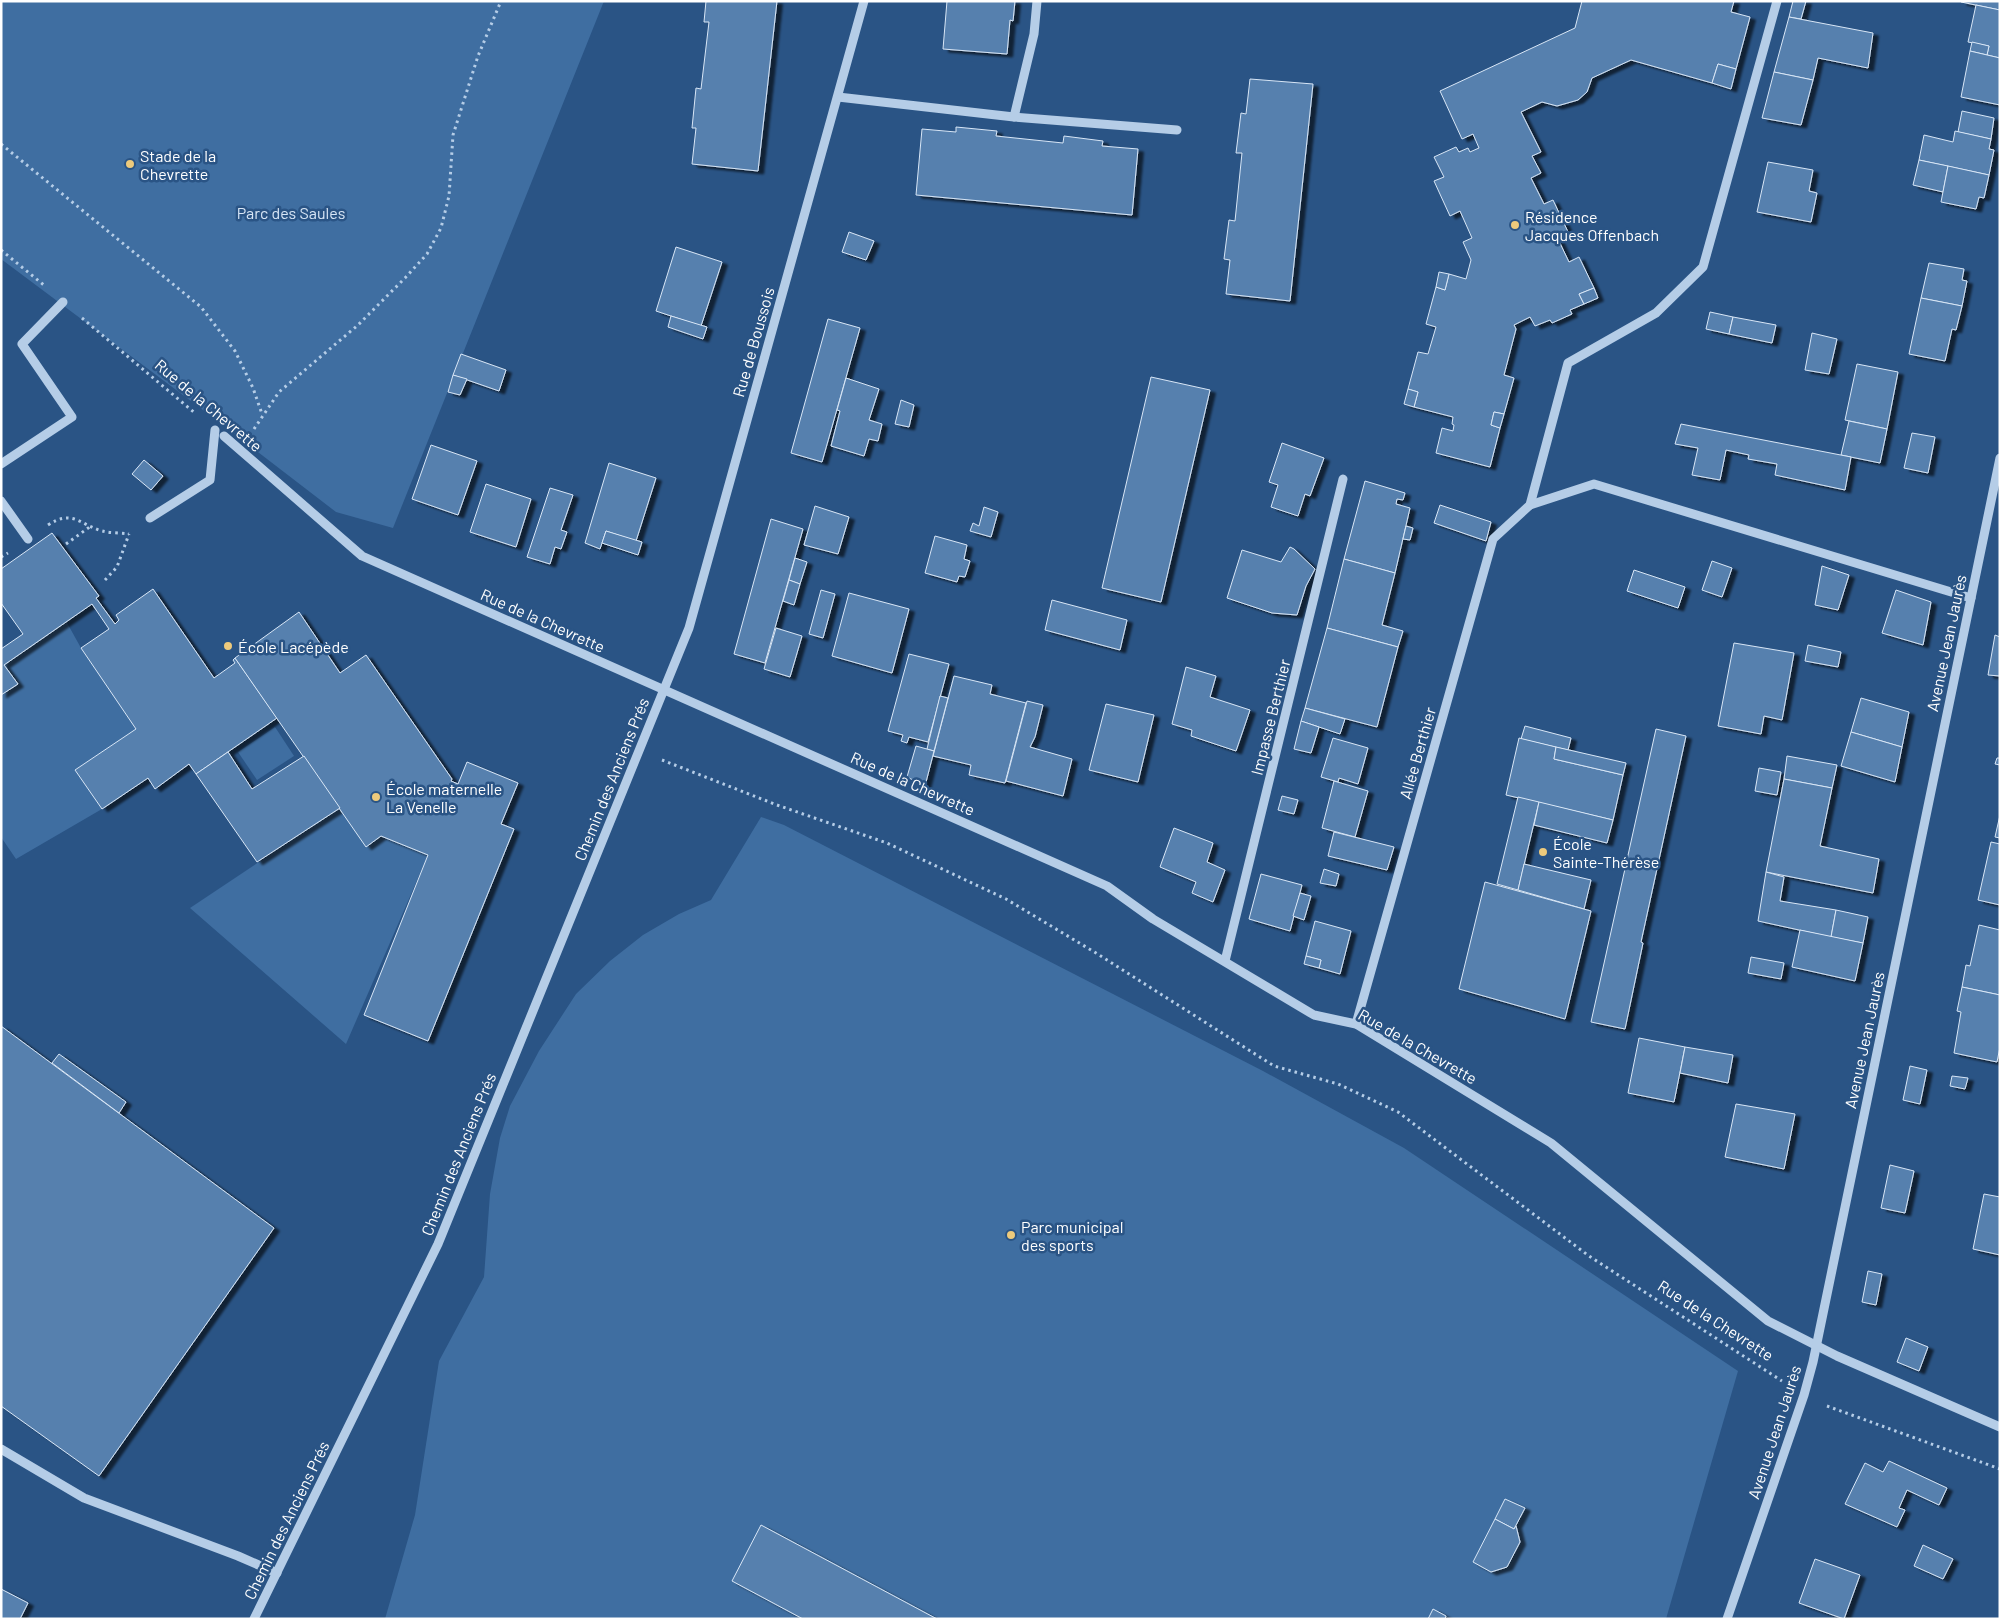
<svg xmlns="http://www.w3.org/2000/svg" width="2001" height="1620" font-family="Barlow,sans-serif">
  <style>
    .green { fill: #3f6ea1 }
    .building { fill: #5680ae; stroke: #d8e6f6; filter: url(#shadow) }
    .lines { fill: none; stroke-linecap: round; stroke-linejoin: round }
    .path { stroke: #b5cde7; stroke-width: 3; stroke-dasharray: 2.5 4; stroke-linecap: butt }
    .minor { stroke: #b5cde7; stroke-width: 9 }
    .poi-dot { fill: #edca7c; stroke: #2a5485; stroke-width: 2 }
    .labels { text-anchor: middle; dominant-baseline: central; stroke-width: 5; stroke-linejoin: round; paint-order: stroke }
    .poi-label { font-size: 16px; fill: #fff; stroke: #2a5485; text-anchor: start }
    .park-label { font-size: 16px; fill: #d8e6f6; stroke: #2a5485 }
    .street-label { font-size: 16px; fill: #fff; stroke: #2a5485 }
  </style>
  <defs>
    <filter id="shadow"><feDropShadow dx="5.5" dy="3" stdDeviation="1" flood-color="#0009"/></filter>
  </defs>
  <rect width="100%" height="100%" fill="#2a5485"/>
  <g class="green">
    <path d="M1,1H604L393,528L336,512L219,422L1,259Z"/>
    <path d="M66,621L81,648L136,729L75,770L102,809L16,859L1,837V695L17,684L4,665Z"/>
    <path d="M275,727L294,756L257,780L238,752Z"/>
    <path d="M340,808L366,846L381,836L428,855L346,1044L190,908Z"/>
    <path d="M761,817L784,825L1263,1071L1404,1148L1738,1371L1666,1619H385L415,1515L439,1361L484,1277L490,1194L500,1138L510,1106L539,1051L576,994L610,961L643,935L679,914L711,900Z"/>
  </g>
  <g class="building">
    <path d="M706,1H777L758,171L692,164L696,128H692L696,88L701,89L709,22H704Z"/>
    <path d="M947,1H1015L1013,21L1010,20L1007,54L943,49Z"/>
    <path d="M1582,1H1734L1731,12L1750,17L1736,69L1718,64L1712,83L1631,60L1592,78L1587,92L1578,100L1557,106L1542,102L1521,112L1541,152L1532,156L1541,173L1531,178L1544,204L1553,200L1569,234L1558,239L1569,262L1579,257L1594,288L1579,294L1584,304L1570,310L1572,314L1552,323L1550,320L1535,326L1530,317L1514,325L1516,329L1504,375L1514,378L1504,414L1494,412L1491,425L1500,428L1490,467L1436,453L1442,428L1453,431L1454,425L1452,424L1453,417L1414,407L1418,392L1408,389L1418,352L1428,354L1436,327L1426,324L1436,287L1445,290L1449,274L1466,279L1471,260L1463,242L1472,238L1460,211L1450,216L1434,181L1444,177L1434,157L1456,147L1459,152L1468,148L1470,152L1479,148L1473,134L1462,139L1440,91L1575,28Z"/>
    <path d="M1793,1H1806L1801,19L1789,17Z"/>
    <path d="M2000,1V10L1961,2L1962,1Z"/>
    <path d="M1976,5L2000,10V58L1987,55L1989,46L1968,42Z"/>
    <path d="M1789,17L1873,33L1868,68L1818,58L1813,80L1774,72Z"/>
    <path d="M1972,42L1989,46L1987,55L1970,51Z"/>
    <path d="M1970,51L2000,58V105L1961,97Z"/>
    <path d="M1718,64L1736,69L1731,89L1712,83Z"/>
    <path d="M1774,72L1813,80L1801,125L1762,118Z"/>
    <path d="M1250,79L1313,84L1290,301L1226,294L1230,260L1224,259L1229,220L1235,221L1242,153H1236L1241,113L1246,114Z"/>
    <path d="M1962,111L1994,118L1991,139L1958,132Z"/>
    <path d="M956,127L997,131L996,136L1063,143L1064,136L1103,141L1102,146L1138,149L1132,215L916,195L922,129L956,132Z"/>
    <path d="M1955,131L1991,139L1989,149L1994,150L1989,175L1919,160L1924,135L1953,142Z"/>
    <path d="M1919,160L1948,166L1943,192L1913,185Z"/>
    <path d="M1768,162L1813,170L1809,191L1817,193L1811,222L1757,212Z"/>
    <path d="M1948,166L1989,175L1984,198L1979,197L1976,209L1941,202Z"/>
    <path d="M849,232L874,241L866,260L842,252Z"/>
    <path d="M676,247L722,262L701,326L656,311Z"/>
    <path d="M1929,263L1964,269L1962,280L1967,281L1962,306L1921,298Z"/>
    <path d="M1439,272L1449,274L1445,290L1436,287Z"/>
    <path d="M1594,288L1598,298L1584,304L1579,294Z"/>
    <path d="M1921,298L1962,306L1956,330L1952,329L1945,361L1909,354Z"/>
    <path d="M1710,312L1733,317L1729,334L1706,329Z"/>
    <path d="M671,316L707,327L703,339L668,327Z"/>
    <path d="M1733,317L1776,325L1772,343L1729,334Z"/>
    <path d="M828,319L860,328L822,462L791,453Z"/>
    <path d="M1812,333L1837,339L1829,374L1805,370Z"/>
    <path d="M461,354L506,370L499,391L453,375Z"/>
    <path d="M1857,364L1898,372L1887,429L1845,420Z"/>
    <path d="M453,375L467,379L460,395L448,392Z"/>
    <path d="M1151,377L1210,390L1161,602L1102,588Z"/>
    <path d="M846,378L879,389L869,420L882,424L878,441L869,439L864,456L831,446L840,411L837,410Z"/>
    <path d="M1408,389L1418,392L1414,407L1404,404Z"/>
    <path d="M901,400L914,405L909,427L895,424Z"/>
    <path d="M1494,412L1504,414L1500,428L1491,425Z"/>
    <path d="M1849,421L1887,429L1880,463L1841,455Z"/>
    <path d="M1681,424L1851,457L1845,490L1775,475L1777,464L1748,459L1749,455L1726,450L1720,480L1692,475L1698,448L1675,444Z"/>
    <path d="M1912,433L1935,437L1928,473L1904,468Z"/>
    <path d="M1282,443L1324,458L1310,496L1305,494L1298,516L1271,507L1278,485L1269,482Z"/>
    <path d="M431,445L477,461L458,515L412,499Z"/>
    <path d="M144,460L163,476L151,490L132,474Z"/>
    <path d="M609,463L656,478L636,541L606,531L600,549L585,543Z"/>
    <path d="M1365,481L1405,493L1403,500L1397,499L1396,504L1410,508L1395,573L1344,559Z"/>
    <path d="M486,484L531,499L516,547L470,532Z"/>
    <path d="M550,488L573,495L561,530L567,532L561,549L555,547L550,564L527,557Z"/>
    <path d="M1440,505L1491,522L1486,541L1434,523Z"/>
    <path d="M815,506L849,517L838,554L804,545Z"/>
    <path d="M984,507L998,512L991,537L970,531L973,523L979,526Z"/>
    <path d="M771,519L803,529L765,663L734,654Z"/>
    <path d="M1406,526L1413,528L1410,540L1403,539Z"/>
    <path d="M606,531L642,542L638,555L602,543Z"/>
    <path d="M52,533L99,596L96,598L115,624L119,620L116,615L153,589L214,678L235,663L233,660L235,658L277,718L196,774L189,764L155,789L148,778L102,809L75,770L136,729L81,648L109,629L92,604L4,665L18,684L1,695V649L23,634L1,603V569Z"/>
    <path d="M935,536L967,545L964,559L970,561L965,577L959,576L957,582L925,573Z"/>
    <path d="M1290,547L1294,549L1315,569L1306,586L1297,615L1272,613L1227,598L1242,550L1281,562Z"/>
    <path d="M795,558L807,562L800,584L789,580Z"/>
    <path d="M1344,559L1395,573L1382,625L1403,631L1398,647L1327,628Z"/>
    <path d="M1712,561L1732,568L1722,597L1702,590Z"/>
    <path d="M1822,566L1849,575L1838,610L1815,605Z"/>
    <path d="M1634,570L1685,587L1678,608L1627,591Z"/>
    <path d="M789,580L800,584L794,605L783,601Z"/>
    <path d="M821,590L835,594L823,638L809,634Z"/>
    <path d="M1896,590L1931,602L1923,645L1882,633Z"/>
    <path d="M849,593L909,609L892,673L832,656Z"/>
    <path d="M1052,600L1127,620L1120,650L1045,630Z"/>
    <path d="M299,612L340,673L366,655L452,779L451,781L458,784L467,762L518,783L501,824L514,829L428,1041L364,1015L428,855L381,836L366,847L235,658Z"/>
    <path d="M776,628L802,636L790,677L764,669Z"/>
    <path d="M1327,628L1398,647L1377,727L1305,708Z"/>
    <path d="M1995,635L2000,637V676L1988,675Z"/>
    <path d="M1734,643L1794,653L1782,720L1764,716L1761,734L1718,726Z"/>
    <path d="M1808,645L1841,652L1838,667L1805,661Z"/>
    <path d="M909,654L949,664L928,742L909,737L907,743L901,741L903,735L888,731Z"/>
    <path d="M1186,667L1216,676L1210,697L1250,710L1236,751L1191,736L1192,730L1172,724Z"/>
    <path d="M954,676L992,685L990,694L1026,703L1005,783L969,775L971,765L933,756Z"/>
    <path d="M940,696L948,698L934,751L927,749Z"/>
    <path d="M1861,698L1909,712L1902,747L1851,732Z"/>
    <path d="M1027,701L1043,705L1035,737L1030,747L1072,759L1063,796L1006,781Z"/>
    <path d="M1106,704L1154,715L1138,782L1089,770Z"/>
    <path d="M1305,708L1345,719L1340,734L1301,721Z"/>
    <path d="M1301,721L1319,727L1311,753L1294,749Z"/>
    <path d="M1525,726L1571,738L1568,750L1521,739Z"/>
    <path d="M1656,729L1686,736L1641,942L1643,943L1625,1029L1591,1022Z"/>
    <path d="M1851,732L1902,747L1895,782L1841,766Z"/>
    <path d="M1333,738L1368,748L1358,784L1339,778L1338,782L1321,777Z"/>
    <path d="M1519,738L1556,747L1554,759L1623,775L1613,820L1506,795Z"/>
    <path d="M916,746L934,751L925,786L907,777Z"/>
    <path d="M1556,747L1626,763L1623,775L1554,759Z"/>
    <path d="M228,752L252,789L304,756L340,808L257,862L196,774Z"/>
    <path d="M1787,756L1837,765L1832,788L1784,779Z"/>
    <path d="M1997,758H2000V765L1995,764Z"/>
    <path d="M1759,768L1781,772L1777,795L1755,791Z"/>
    <path d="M1784,779L1832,788L1820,846L1879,859L1873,893L1766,872Z"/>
    <path d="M1334,781L1368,791L1355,837L1322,828Z"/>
    <path d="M1282,796L1298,800L1294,814L1278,810Z"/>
    <path d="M1518,797L1539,802L1518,890L1497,884Z"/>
    <path d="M1539,802L1613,820L1607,843L1534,825Z"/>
    <path d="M2000,815V838L1995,837Z"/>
    <path d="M1174,828L1213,843L1207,862L1225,870L1213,902L1192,893L1196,882L1160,867Z"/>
    <path d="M1334,832L1394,847L1387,870L1328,856Z"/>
    <path d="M1991,842L2000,844V905L1978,900Z"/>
    <path d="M1524,864L1591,880L1584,909L1518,890Z"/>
    <path d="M1324,869L1339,874L1336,886L1320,883Z"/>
    <path d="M1766,872L1784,877L1780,901L1836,910L1831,937L1758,921Z"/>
    <path d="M1261,874L1302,885L1290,931L1249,919Z"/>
    <path d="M1485,882L1591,911L1565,1019L1459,989Z"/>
    <path d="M1300,893L1311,896L1304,920L1293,916Z"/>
    <path d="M1836,910L1868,917L1863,943L1831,937Z"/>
    <path d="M1315,921L1351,931L1340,974L1319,968L1321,960L1306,956Z"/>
    <path d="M1979,925L2000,930V995L1962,987L1966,965L1970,966Z"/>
    <path d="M1800,930L1863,943L1855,981L1792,967Z"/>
    <path d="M1306,956L1321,960L1319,968L1304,964Z"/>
    <path d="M1751,957L1784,963L1781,979L1748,973Z"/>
    <path d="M1962,987L2000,995V1047L1997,1062L1954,1053L1961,1012L1957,1011Z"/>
    <path d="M1,1026L274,1228L99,1476L1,1406Z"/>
    <path d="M1639,1038L1685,1047L1674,1102L1628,1093Z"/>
    <path d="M1685,1047L1733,1055L1728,1083L1680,1073Z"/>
    <path d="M59,1054L126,1102L119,1113L52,1063Z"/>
    <path d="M1910,1066L1927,1070L1920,1104L1903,1100Z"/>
    <path d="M1952,1076L1968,1078L1965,1089L1950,1086Z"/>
    <path d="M1736,1104L1795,1114L1784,1169L1725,1157Z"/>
    <path d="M1890,1165L1914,1171L1905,1213L1881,1208Z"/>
    <path d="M1984,1194L2000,1197V1255L1973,1249Z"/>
    <path d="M1868,1271L1882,1274L1876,1305L1862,1302Z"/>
    <path d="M1906,1338L1928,1347L1919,1371L1897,1362Z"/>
    <path d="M1889,1461L1947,1488L1939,1505L1907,1490L1899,1508L1905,1510L1897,1527L1845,1504L1865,1463L1883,1472Z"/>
    <path d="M1505,1499L1525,1508L1514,1529L1495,1519Z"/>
    <path d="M1495,1519L1514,1529L1516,1526L1520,1542L1507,1567L1491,1572L1473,1562Z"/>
    <path d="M761,1525L937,1619H803L732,1581Z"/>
    <path d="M1923,1545L1953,1559L1943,1579L1914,1566Z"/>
    <path d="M1815,1559L1860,1575L1844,1619L1799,1603Z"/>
    <path d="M1,1589L28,1603L20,1619H1Z"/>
    <path d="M1433,1609L1446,1616L1445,1619H1428Z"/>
  </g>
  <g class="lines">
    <g class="path">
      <path d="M1,144L201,307L235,351L253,388L262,414"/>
      <path d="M1,250L45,286"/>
      <path d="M82,318L196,414"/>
      <path d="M254,429L279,392L358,325L405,278L427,254L441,228L449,196L453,135L478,56L501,1"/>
      <path d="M48,525C72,509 79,524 102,531C110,533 121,533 129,534"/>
      <path d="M66,544L91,526"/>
      <path d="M1,557L8,553"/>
      <path d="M105,580L117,567L129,534"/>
      <path d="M662,760L777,805L887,843L1006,899L1096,953L1274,1066L1338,1084L1398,1112L1589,1256L1782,1381"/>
      <path d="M1827,1406L2000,1469"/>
    </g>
    <g class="minor">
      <path d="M838,97L1014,117L1177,130"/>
      <path d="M1014,117L1034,34L1037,1"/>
      <path d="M224,436L362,556L1107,886L1153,919L1314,1015L1356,1024L1551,1143L1768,1321L1837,1356L2000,1427"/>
      <path d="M1,464L72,417L22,344L63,302"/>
      <path d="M1,501L28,539"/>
      <path d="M1530,505L1568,363L1656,313L1703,267L1777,1"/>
      <path d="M150,518L210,480L215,430"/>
      <path d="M1225,961L1343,479"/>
      <path d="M1356,1024L1493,539L1530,505L1594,484L1971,598"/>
      <path d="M1,1449L84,1498L238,1556L277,1573"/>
      <path d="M254,1619L438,1244L689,628L864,1"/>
      <path d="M1727,1619L1804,1395L1813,1362L2000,458"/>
    </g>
  </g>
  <g class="poi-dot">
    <circle cx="130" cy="164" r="5"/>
    <circle cx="1515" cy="225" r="5"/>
    <circle cx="228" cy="646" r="5"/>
    <circle cx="376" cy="797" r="5"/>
    <circle cx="1543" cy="852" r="5"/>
    <circle cx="1011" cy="1235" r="5"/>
  </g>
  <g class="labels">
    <g class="poi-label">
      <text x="140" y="155">Stade de la<tspan x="140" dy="18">Chevrette</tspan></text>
      <text x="1525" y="216">Résidence<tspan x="1525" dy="18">Jacques Offenbach</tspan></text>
      <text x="238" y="646">École Lacépède</text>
      <text x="386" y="788">École maternelle<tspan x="386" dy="18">La Venelle</tspan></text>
      <text x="1553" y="843">École<tspan x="1553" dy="18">Sainte-Thérèse</tspan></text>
      <text x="1021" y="1226">Parc municipal<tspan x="1021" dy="18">des sports</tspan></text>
    </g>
    <g class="park-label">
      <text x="291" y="212">Parc des Saules</text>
    </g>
    <g class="street-label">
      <text transform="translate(753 342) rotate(-74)">Rue de Boussois</text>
      <text transform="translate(209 405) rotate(40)">Rue de la Chevrette</text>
      <text transform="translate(543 620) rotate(24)">Rue de la Chevrette</text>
      <text transform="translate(1946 643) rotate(-78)">Avenue Jean Jaurès</text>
      <text transform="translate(1270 717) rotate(-76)">Impasse Berthier</text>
      <text transform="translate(1417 753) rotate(-74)">Allée Berthier</text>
      <text transform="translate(611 779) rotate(-68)">Chemin des Anciens Prés</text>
      <text transform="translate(913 783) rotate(24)">Rue de la Chevrette</text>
      <text transform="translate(1864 1040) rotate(-78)">Avenue Jean Jaurès</text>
      <text transform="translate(1418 1046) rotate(30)">Rue de la Chevrette</text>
      <text transform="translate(458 1154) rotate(-68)">Chemin des Anciens Prés</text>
      <text transform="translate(1716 1320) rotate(33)">Rue de la Chevrette</text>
      <text transform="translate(1774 1432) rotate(-72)">Avenue Jean Jaurès</text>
      <text transform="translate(286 1520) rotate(-64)">Chemin des Anciens Prés</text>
    </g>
  </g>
  <rect width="2001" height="1620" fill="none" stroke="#ffffff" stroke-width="5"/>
</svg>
